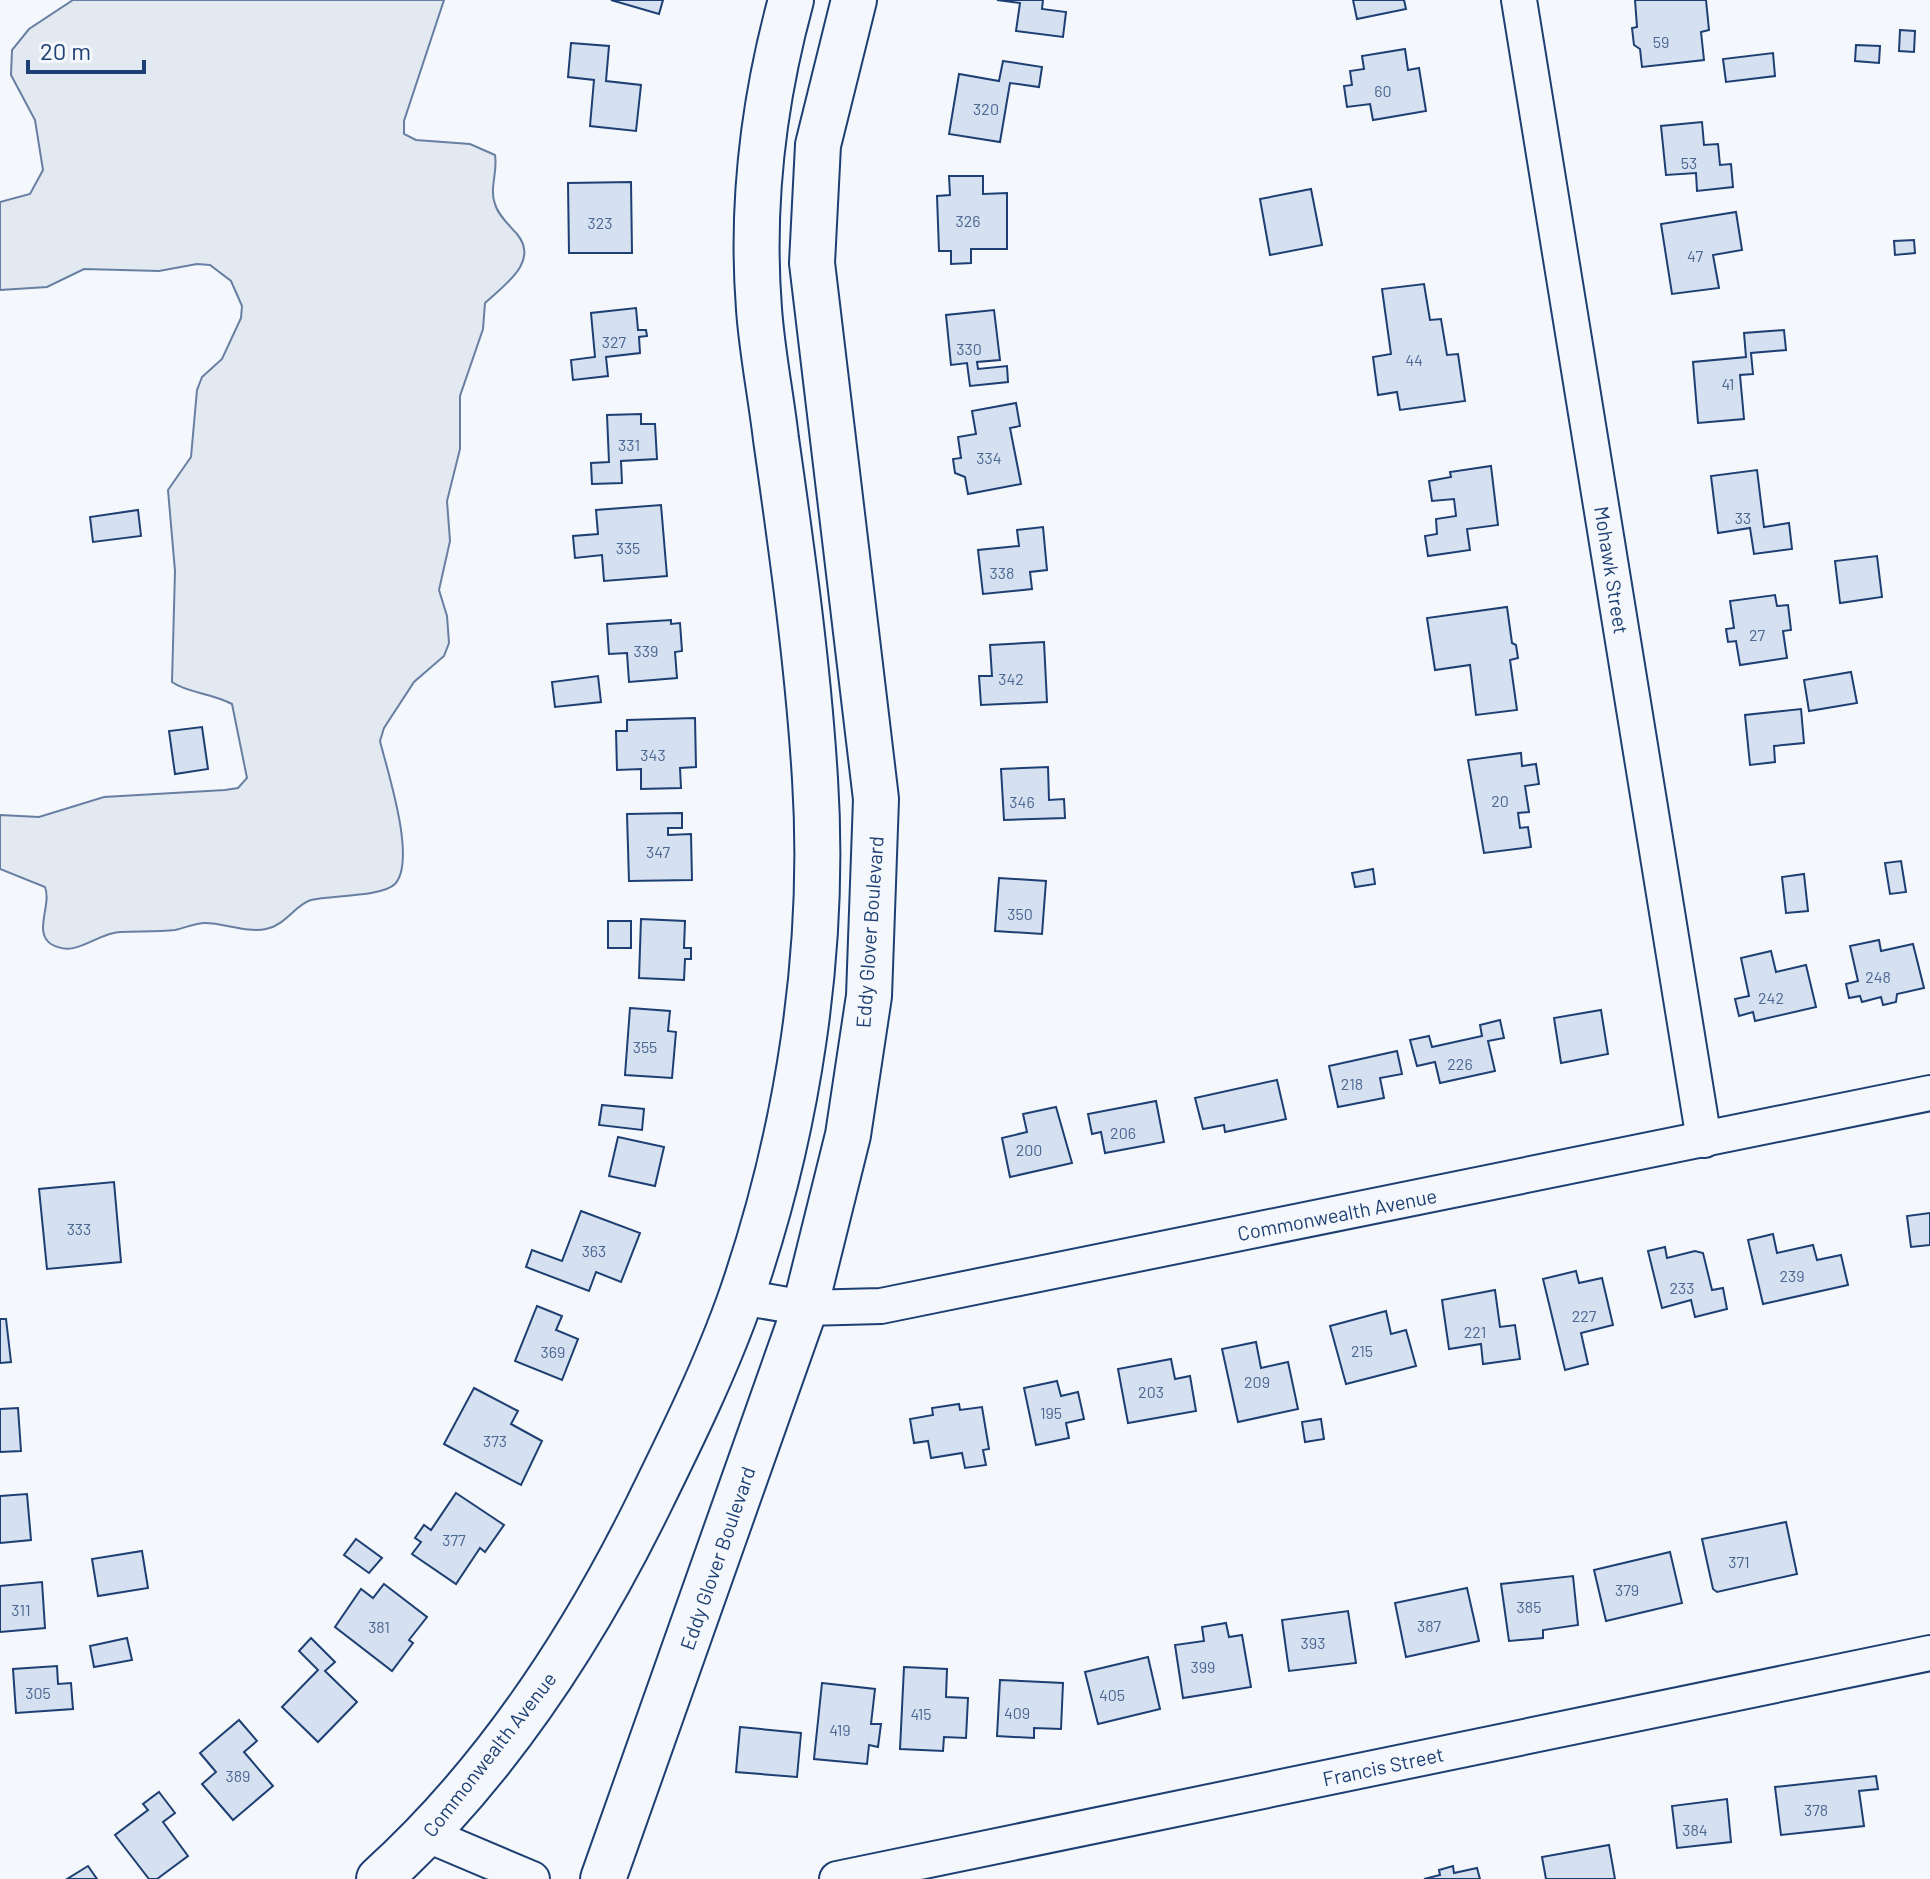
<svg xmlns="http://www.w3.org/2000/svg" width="1930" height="1879" font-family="Barlow,sans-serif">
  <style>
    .green { fill: #e3e9f0; stroke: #687fa3; stroke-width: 2 }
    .building { fill: #d5e0f0; stroke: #1d3f73; stroke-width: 2 }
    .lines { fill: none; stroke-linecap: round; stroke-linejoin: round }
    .minor-casing { stroke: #1d3f73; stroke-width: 38 }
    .tertiary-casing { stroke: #1d3f73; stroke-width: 48 }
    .minor { stroke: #f4f7fb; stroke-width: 34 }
    .tertiary { stroke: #f4f7fb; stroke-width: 44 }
    .labels { text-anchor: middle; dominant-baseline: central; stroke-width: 6; stroke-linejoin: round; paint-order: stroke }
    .number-label { font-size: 16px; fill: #4b6792 }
    .street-label { font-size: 20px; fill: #1d3f73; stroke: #f4f7fb }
  </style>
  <rect width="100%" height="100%" fill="#f4f7fb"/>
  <path class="green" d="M73,0H444L404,121V134L416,140L470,144L495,155C498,172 489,188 495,204C498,215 509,225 517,234C540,262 504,285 485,303L483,329L460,396V449L447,501L450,541L439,590L447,616L449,643L444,656L414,682L384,728L380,741C387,770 417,860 395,884C382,897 330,895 311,900C296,904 286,925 266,929C247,933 224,923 205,923C195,923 185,928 175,930C157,932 138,931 120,932C96,933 76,959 51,944C33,932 52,905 45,887L0,869V815L39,817L104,797L225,790L238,788L247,778L232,704C212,693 187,693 172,682L175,571L168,490L191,457L197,390L202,377L222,359L241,318L242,306L231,281L210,265L197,264L159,271L84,269L47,287L0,290V202L30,194L43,170L35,120L11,75L12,50L29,29Z"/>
  <g class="building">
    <path d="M611,0H663L659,14Z"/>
    <path d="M997,0H1043L1042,9L1066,12L1063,37L1016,31L1020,3Z"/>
    <path d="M1353,0H1404L1406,9L1357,19Z"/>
    <path d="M1635,0H1706L1709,30L1701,32L1704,60L1642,67L1640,49L1634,45L1632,28L1637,27Z"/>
    <path d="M1900,30L1915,31L1914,52L1899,51Z"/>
    <path d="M571,43L609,46L606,81L641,85L636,131L590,126L594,80L568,77Z"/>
    <path d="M1856,45L1880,46L1879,63L1855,61Z"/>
    <path d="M1405,49L1408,70L1419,68L1426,111L1373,120L1370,104L1347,107L1344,86L1352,85L1350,71L1364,69L1362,56Z"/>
    <path d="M1773,53L1775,76L1726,82L1723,59Z"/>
    <path d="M1003,61L1042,67L1039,87L1010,83L1000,142L949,134L959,74L999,81Z"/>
    <path d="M1702,122L1704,145L1718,144L1720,165L1731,164L1733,187L1697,191L1696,173L1666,175L1661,126Z"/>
    <path d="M949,176H983V194L1007,193V249H971V263L951,264V251H939L937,196L950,195Z"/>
    <path d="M631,182L632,253H569L568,183Z"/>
    <path d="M1311,189L1322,245L1270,255L1260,199Z"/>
    <path d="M1736,212L1742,250L1713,255L1719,288L1672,294L1661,224Z"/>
    <path d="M1914,240L1915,253L1895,255L1894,241Z"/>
    <path d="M1424,284L1430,320L1441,319L1447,355L1458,354L1465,401L1400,410L1397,392L1378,395L1373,357L1391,354L1382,289Z"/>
    <path d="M636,308L638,330H646L647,336L639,337L640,353L606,357L608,376L573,380L571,360L595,357L591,313Z"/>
    <path d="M994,310L1000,360L977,362L978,369L1007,366L1008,382L970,386L967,363L951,365L946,315Z"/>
    <path d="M1784,330L1786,350L1751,353L1753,374L1740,375L1744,419L1698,423L1693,362L1746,357L1744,333Z"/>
    <path d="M1016,403L1020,426L1010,428L1021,484L968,494L965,477L955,473L953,459L961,458L958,437L976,434L972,411Z"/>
    <path d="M641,414V424H655L657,459L621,461L622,483L592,484L591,463L609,462L607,415Z"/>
    <path d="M1491,466L1498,525L1467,529L1470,550L1428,556L1425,536L1437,534L1436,519L1456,516L1454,499L1432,501L1429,481L1451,477L1450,472Z"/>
    <path d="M1757,470L1764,527L1789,523L1792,549L1754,554L1750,528L1718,533L1711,476Z"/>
    <path d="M661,505L667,576L604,581L602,555L575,558L573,536L598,534L596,510Z"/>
    <path d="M138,510L141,536L93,542L90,517Z"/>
    <path d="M1043,527L1047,570L1030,572L1032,589L983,594L978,550L1019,546L1017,530Z"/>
    <path d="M1877,556L1882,597L1840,603L1835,561Z"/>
    <path d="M1775,595L1777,606L1788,605L1791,630L1783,631L1787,658L1740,665L1736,641L1728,642L1726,629L1734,628L1730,601Z"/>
    <path d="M1507,607L1512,643L1516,645L1518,658L1510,660L1517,710L1476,715L1470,665L1435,670L1427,618Z"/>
    <path d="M671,620V624L680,623L682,651L675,652L677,678L629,682L627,653L609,654L607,624Z"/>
    <path d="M1044,642L1047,702L981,705L979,676H992L990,645Z"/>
    <path d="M1851,672L1857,703L1809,711L1804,680Z"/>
    <path d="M598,676L601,702L555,707L552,682Z"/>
    <path d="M1801,709L1804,743L1774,746L1775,762L1750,765L1745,715Z"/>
    <path d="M695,718L696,767L680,768L681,788L641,789V769L617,770L616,731H627V720Z"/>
    <path d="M202,727L208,769L175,774L169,731Z"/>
    <path d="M1521,753L1522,766L1536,764L1539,784L1525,786L1529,812L1518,813L1520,828L1528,827L1531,847L1484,853L1468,760Z"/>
    <path d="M1048,767L1049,800L1064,799L1065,818L1004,820L1001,769Z"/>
    <path d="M682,813V828H668V835L691,834L692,880L629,881L627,814Z"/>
    <path d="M1901,861L1906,892L1890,894L1885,863Z"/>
    <path d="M1373,869L1375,884L1355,887L1352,873Z"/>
    <path d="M1804,874L1808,911L1786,913L1782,877Z"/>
    <path d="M999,878L1046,881L1042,934L995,931Z"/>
    <path d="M641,919L685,921L684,948H691V959H685L684,980L639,978Z"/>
    <rect x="608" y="921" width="23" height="27"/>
    <path d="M1879,940L1881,951L1913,944L1924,988L1897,994L1896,1002L1883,1005L1881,997L1862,1002L1860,996L1849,998L1846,984L1858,981L1850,946Z"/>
    <path d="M1771,951L1776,972L1806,965L1816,1007L1755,1021L1753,1012L1739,1016L1735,999L1749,996L1741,958Z"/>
    <path d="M630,1008L670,1011L668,1031L676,1032L672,1078L625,1075Z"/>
    <path d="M1601,1010L1608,1054L1561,1063L1554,1018Z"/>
    <path d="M1500,1020L1504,1038L1488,1041L1495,1071L1440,1083L1435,1062L1417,1066L1410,1040L1429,1036L1432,1047L1482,1036L1480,1025Z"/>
    <path d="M1397,1051L1402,1074L1380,1078L1384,1098L1338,1107L1329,1066Z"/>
    <path d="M1277,1080L1286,1119L1225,1132L1224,1125L1203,1129L1195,1098Z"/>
    <path d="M1156,1101L1164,1142L1105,1153L1101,1132L1092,1134L1088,1114Z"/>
    <path d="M602,1105L644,1109L642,1130L599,1125Z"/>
    <path d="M1056,1107L1072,1163L1010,1177L1002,1138L1027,1132L1023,1114Z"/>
    <path d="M618,1137L664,1147L655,1186L609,1176Z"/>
    <path d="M114,1182L121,1262L47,1269L39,1189Z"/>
    <path d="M581,1211L640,1233L621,1282L596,1272L589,1291L526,1267L532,1250L562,1261Z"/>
    <path d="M1930,1213V1245L1911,1247L1907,1216Z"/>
    <path d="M1773,1234L1777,1253L1813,1245L1817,1260L1841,1255L1848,1285L1763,1304L1748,1240Z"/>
    <path d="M1665,1247L1667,1258L1695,1251L1703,1253L1712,1290L1723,1288L1727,1309L1695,1317L1691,1300L1662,1308L1648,1251Z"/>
    <path d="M1576,1271L1579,1283L1602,1278L1613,1325L1581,1333L1588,1364L1565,1370L1543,1279Z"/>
    <path d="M1495,1290L1500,1327L1515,1325L1520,1359L1483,1364L1481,1344L1449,1349L1442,1300Z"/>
    <path d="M537,1306L562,1316L556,1330L578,1339L562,1380L515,1361Z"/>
    <path d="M1386,1311L1391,1334L1406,1330L1416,1366L1346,1384L1330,1326Z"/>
    <path d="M0,1319H6L11,1362L0,1363Z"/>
    <path d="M1256,1342L1261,1368L1288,1362L1298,1409L1238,1422L1222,1349Z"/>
    <path d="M1171,1359L1175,1379L1190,1376L1196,1411L1128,1423L1118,1369Z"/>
    <path d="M1057,1381L1061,1396L1078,1392L1084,1419L1066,1423L1069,1438L1036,1445L1024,1388Z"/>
    <path d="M474,1388L518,1411L511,1424L542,1441L521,1485L444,1444Z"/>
    <path d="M959,1404L960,1410L982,1407L989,1449L983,1450L986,1465L965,1468L962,1453L931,1458L928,1441L914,1443L910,1419L933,1415L932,1408Z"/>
    <path d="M18,1408L21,1451L0,1452V1409Z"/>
    <path d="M1321,1419L1324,1439L1305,1442L1302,1422Z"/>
    <path d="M456,1493L504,1525L485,1552L480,1548L456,1584L412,1554L421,1542L415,1538L424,1525L431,1530Z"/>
    <path d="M27,1494L31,1540L0,1543V1496Z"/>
    <path d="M1786,1522L1797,1574L1717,1592L1713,1589L1702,1539Z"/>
    <path d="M356,1539L382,1558L369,1573L344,1555Z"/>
    <path d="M142,1551L148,1588L98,1596L92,1559Z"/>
    <path d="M1670,1552L1682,1603L1606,1621L1594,1570Z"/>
    <path d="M1573,1576L1578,1625L1543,1630V1638L1509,1641L1501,1584Z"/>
    <path d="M42,1582L45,1628L0,1632V1586Z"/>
    <path d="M384,1584L427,1617L409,1640L413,1643L392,1671L335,1627L361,1589L373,1598Z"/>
    <path d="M1467,1588L1479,1641L1406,1657L1395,1603Z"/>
    <path d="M1348,1611L1356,1663L1289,1671L1282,1620Z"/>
    <path d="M1226,1623L1229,1637L1242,1635L1251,1687L1183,1698L1175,1645L1204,1641L1202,1627Z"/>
    <path d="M127,1638L132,1660L94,1667L90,1646Z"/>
    <path d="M311,1638L335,1662L325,1671L357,1702L318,1742L282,1707L318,1670L299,1651Z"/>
    <path d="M1148,1657L1160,1709L1098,1724L1085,1672Z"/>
    <path d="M57,1666L58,1684L71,1683L73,1709L16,1713L13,1669Z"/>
    <path d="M904,1667L947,1669L946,1697L968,1698L966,1738L944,1737L943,1751L900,1749Z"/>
    <path d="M1000,1680L1063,1683L1061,1729L1034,1728V1738L997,1736Z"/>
    <path d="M822,1683L875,1689L871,1724H881L878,1747L869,1745L867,1764L814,1759Z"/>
    <path d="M239,1720L257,1741L244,1752L273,1786L233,1820L202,1784L216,1772L200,1753Z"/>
    <path d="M740,1727L801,1733L797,1777L736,1772Z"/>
    <path d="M1876,1776L1878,1789L1859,1791L1864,1826L1781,1835L1775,1787Z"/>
    <path d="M159,1792L175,1813L163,1822L188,1856L157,1879H149L115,1835L148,1810L143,1804Z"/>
    <path d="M1727,1799L1731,1842L1677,1848L1672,1806Z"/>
    <path d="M1609,1845L1615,1879H1546L1542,1857Z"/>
    <path d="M88,1866L97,1879H67Z"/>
    <path d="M1453,1866L1454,1873L1477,1868L1480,1879H1424L1440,1875L1439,1870Z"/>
  </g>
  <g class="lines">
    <g class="minor-casing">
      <g id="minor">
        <path d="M1519,0L1704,1140"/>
        <path d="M741,1297L805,1308L881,1306L1930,1093"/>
        <path d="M428,1835L532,1879"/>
        <path d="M837,1879L1930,1653"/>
      </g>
    </g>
    <g class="tertiary-casing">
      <g id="tertiary">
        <path d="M379,1879C493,1776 581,1642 648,1506C682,1437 717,1366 742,1294C798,1131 826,951 815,779C808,665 792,551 776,439C771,396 762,352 759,309C751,206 764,99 791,0"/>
        <path d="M603,1879L805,1308L848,1135L869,996L876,799L812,263L818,145L854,0"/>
      </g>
    </g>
    <use href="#minor" class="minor"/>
    <use href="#tertiary" class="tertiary"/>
  </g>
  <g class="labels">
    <g class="number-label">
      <text x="1661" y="41">59</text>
      <text x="1383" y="90">60</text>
      <text x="986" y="108">320</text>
      <text x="1689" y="162">53</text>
      <text x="968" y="220">326</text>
      <text x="600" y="222">323</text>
      <text x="1695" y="255">47</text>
      <text x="614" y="341">327</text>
      <text x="969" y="348">330</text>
      <text x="1414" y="359">44</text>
      <text x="1728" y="383">41</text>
      <text x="629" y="444">331</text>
      <text x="989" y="457">334</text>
      <text x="1743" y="517">33</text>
      <text x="628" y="547">335</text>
      <text x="1002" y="572">338</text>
      <text x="1757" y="634">27</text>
      <text x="646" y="650">339</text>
      <text x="1011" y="678">342</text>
      <text x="653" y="754">343</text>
      <text x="1500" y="800">20</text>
      <text x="1022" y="801">346</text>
      <text x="658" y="851">347</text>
      <text x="1020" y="913">350</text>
      <text x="1878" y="976">248</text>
      <text x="1771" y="997">242</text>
      <text x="645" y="1046">355</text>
      <text x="1460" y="1063">226</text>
      <text x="1352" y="1083">218</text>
      <text x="1123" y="1132">206</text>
      <text x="1029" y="1149">200</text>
      <text x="79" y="1228">333</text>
      <text x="594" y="1250">363</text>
      <text x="1792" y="1275">239</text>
      <text x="1682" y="1287">233</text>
      <text x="1584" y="1315">227</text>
      <text x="1475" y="1331">221</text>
      <text x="1362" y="1350">215</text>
      <text x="553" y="1351">369</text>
      <text x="1257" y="1381">209</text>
      <text x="1151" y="1391">203</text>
      <text x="1051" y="1412">195</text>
      <text x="495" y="1440">373</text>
      <text x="454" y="1539">377</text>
      <text x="1739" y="1561">371</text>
      <text x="1627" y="1589">379</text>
      <text x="1529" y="1606">385</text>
      <text x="21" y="1609">311</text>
      <text x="1429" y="1625">387</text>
      <text x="379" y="1626">381</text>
      <text x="1313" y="1642">393</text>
      <text x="1203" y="1666">399</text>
      <text x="38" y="1692">305</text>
      <text x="1112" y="1694">405</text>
      <text x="1017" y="1712">409</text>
      <text x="921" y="1713">415</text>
      <text x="840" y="1729">419</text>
      <text x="238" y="1775">389</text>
      <text x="1816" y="1809">378</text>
      <text x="1695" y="1829">384</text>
    </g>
    <g class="street-label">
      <text transform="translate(1612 570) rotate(81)">Mohawk Street</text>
      <text transform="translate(869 932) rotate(-86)">Eddy Glover Boulevard</text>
      <text transform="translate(1337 1214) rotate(-11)">Commonwealth Avenue</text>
      <text transform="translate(717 1558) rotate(-71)">Eddy Glover Boulevard</text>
      <text transform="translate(489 1754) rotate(-52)">Commonwealth Avenue</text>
      <text transform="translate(1383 1766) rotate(-12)">Francis Street</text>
    </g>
  </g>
  <path d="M28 60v12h116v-12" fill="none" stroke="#1d3f73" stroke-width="4"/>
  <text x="40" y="60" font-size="24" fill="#1d3f73" stroke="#f4f7fb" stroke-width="6" paint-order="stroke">20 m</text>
</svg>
